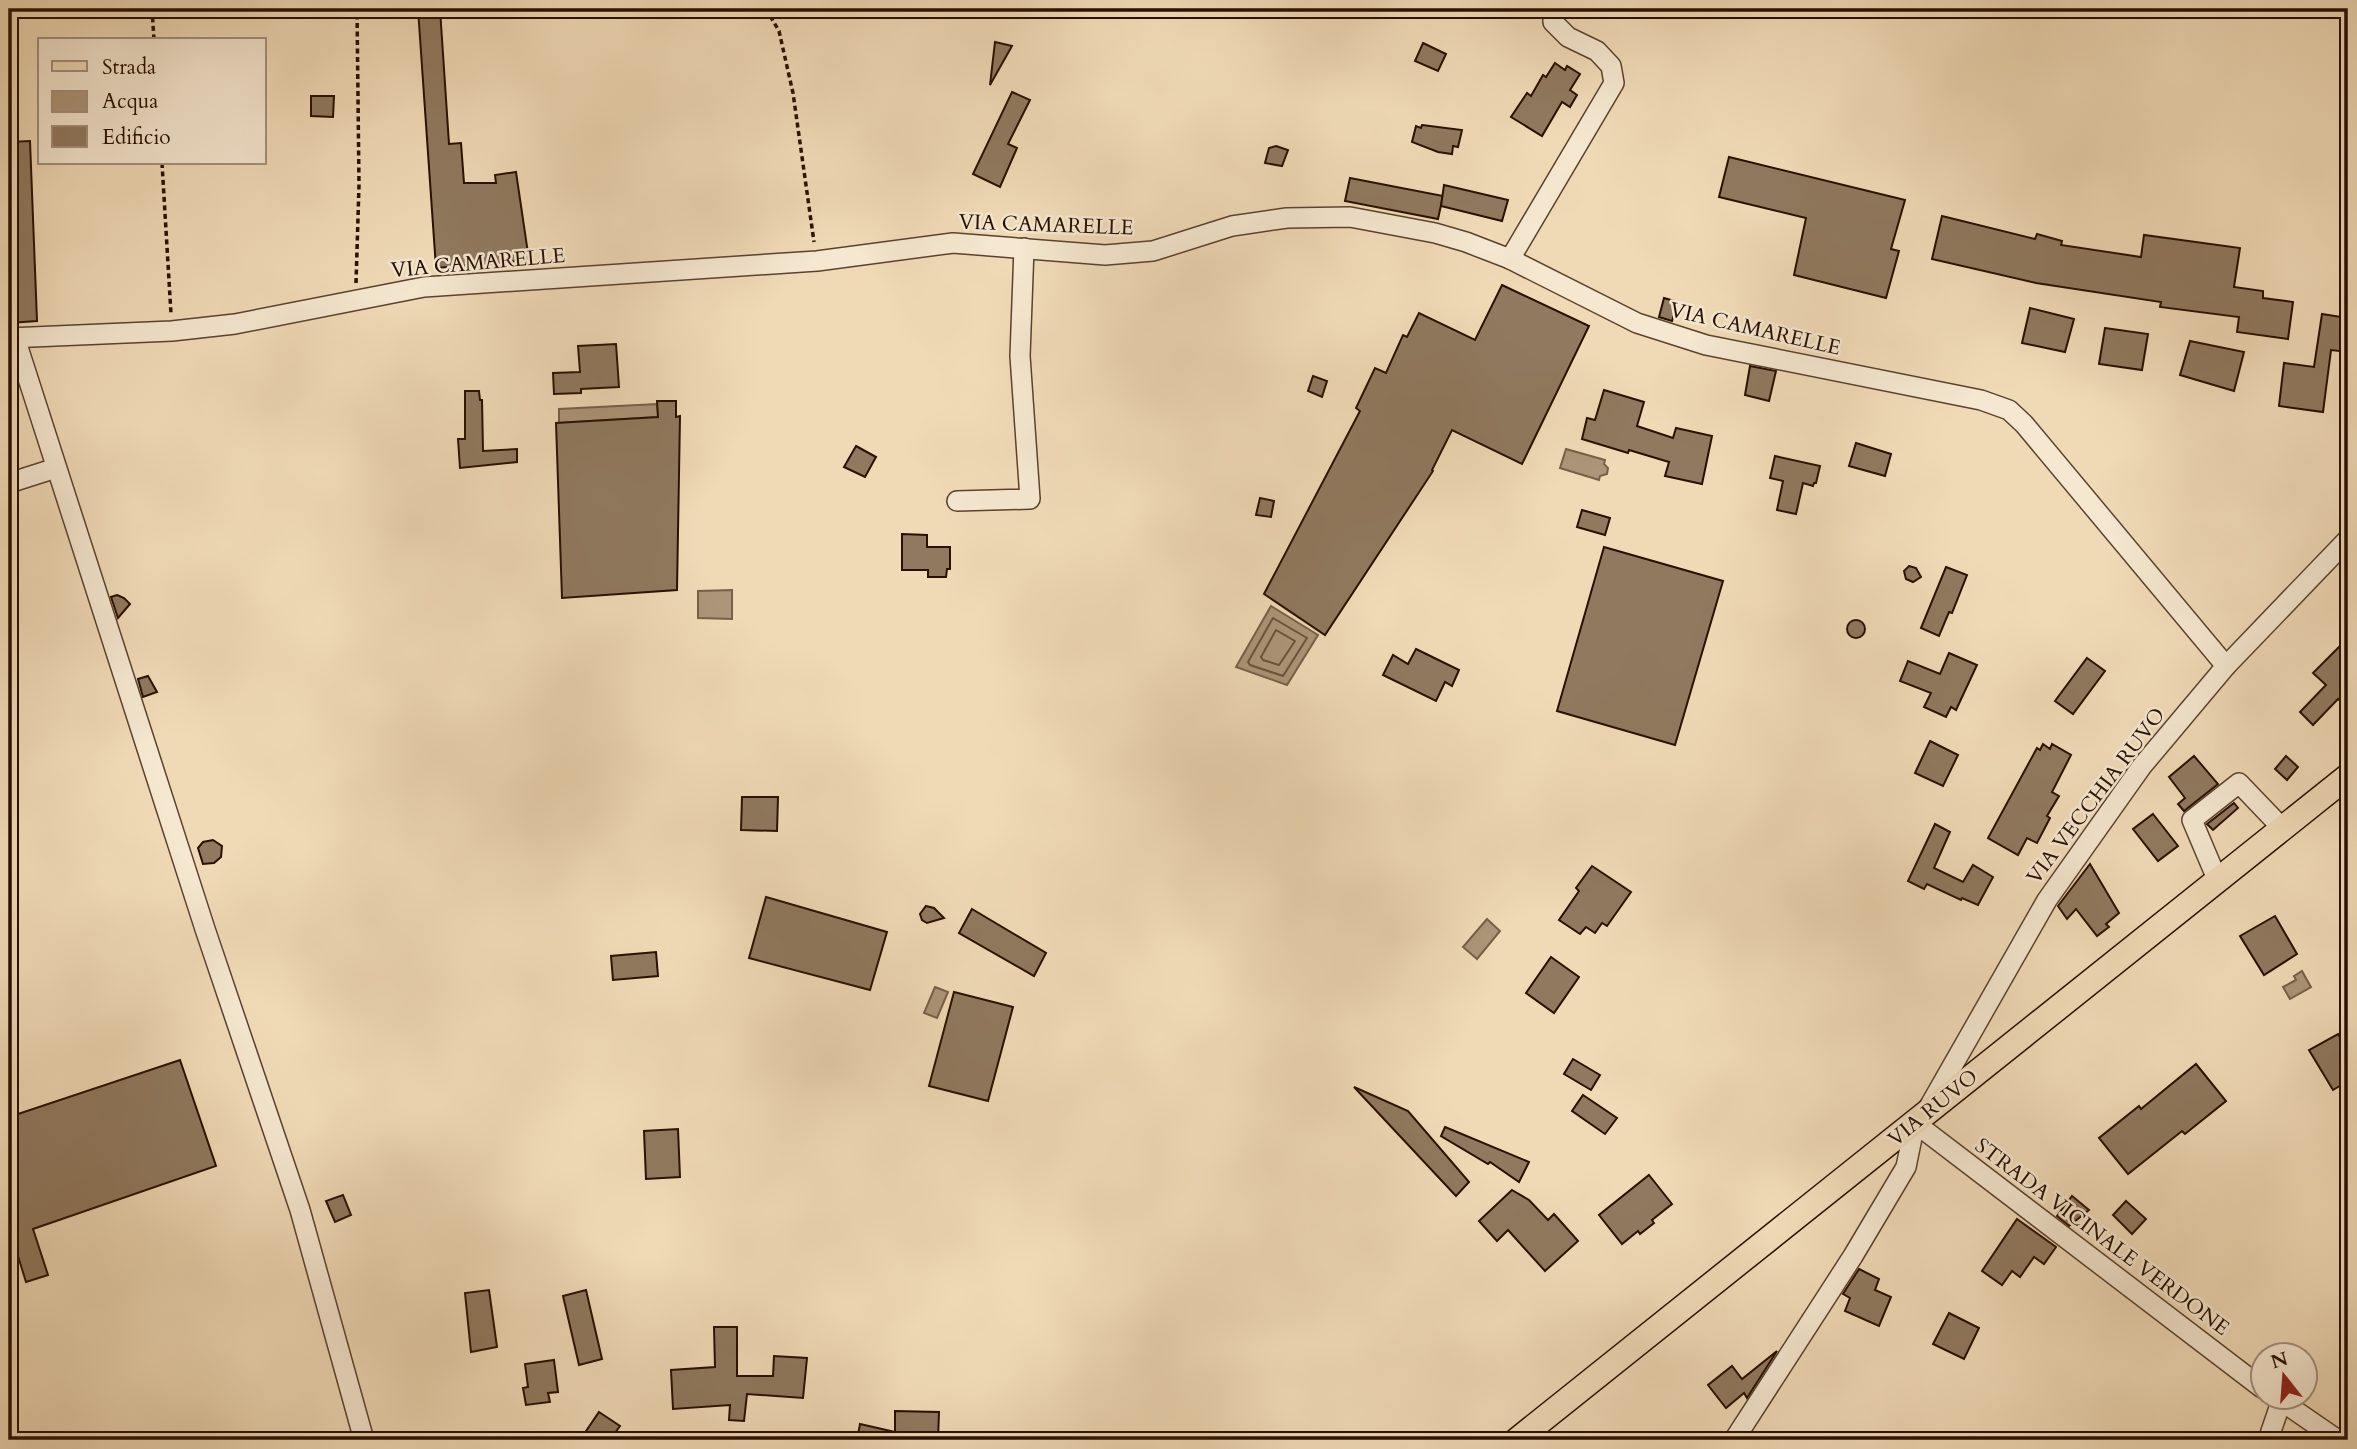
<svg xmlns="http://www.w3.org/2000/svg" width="2357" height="1449" font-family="Cardo,serif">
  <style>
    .water { fill: #ac9578; stroke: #775f48; stroke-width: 2 }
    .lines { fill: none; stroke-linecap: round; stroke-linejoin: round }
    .shore { stroke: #6a523c; stroke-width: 2 }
    .building { fill: #90795f; stroke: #280f00; stroke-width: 2 }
    .minor-casing { stroke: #5a422e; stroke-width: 22 }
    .major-casing { stroke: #280f00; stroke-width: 27 }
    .path { stroke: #280f00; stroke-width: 3.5; stroke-dasharray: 5 3.5; stroke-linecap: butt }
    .minor { stroke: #f5e7d0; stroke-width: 19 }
    .major { stroke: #f0dab6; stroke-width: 24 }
    .labels { text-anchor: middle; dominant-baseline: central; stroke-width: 5; stroke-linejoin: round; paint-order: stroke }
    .street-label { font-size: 21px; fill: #280f00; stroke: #f5e7d0 }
  </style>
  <rect width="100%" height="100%" fill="#f0dab6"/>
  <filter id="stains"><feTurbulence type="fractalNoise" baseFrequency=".00286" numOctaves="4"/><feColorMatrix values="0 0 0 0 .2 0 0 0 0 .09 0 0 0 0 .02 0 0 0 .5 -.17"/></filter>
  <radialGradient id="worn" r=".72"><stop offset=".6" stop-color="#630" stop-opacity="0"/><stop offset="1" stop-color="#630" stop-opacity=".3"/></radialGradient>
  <g class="water">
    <path d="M657,404L658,417L559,423V409Z"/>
    <path d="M1566,449L1605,460L1604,464L1608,468L1607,474L1600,476L1599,480L1560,468Z"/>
    <path d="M732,590V619L698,618V591Z"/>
    <path d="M1271,606L1318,635L1287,685L1236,667Z"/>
    <path d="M1487,919L1500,931L1477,959L1463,947Z"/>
    <path d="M2302,971L2311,987L2290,999L2283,987L2296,980L2294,976Z"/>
    <path d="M935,987L948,992L937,1018L924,1013Z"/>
  </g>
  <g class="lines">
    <g class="shore">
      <path d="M1273,618L1307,638L1283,676L1250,665L1248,662Z"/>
      <path d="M1276,630L1295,641L1279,665L1263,660L1261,657Z"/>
    </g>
  </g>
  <g class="building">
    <path d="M418,9H440L449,144L461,143L464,183H496L495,175L516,172L529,260L436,268Z"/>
    <path d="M995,42L1012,46L990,85Z"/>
    <path d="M1423,43L1446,54L1438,71L1415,61Z"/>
    <path d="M1555,63L1565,70L1567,66L1580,74L1570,90L1577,95L1570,107L1562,102L1542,136L1511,117L1527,93L1531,96L1543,75L1546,77Z"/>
    <path d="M1012,92L1030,100L1008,144L1017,148L1000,187L973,174Z"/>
    <path d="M311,96H334L333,117L311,116Z"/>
    <path d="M1422,125L1462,130L1458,147L1453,146L1452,154L1438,152L1412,142L1416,126L1421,128Z"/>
    <path d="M30,141L37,321L9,323V142Z"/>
    <path d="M1276,146L1288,150L1282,166L1265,163L1269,148Z"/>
    <path d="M1729,157L1905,200L1891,249L1899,251L1886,298L1794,275L1806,218L1719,197Z"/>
    <path d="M1350,178L1443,196L1438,219L1345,201Z"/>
    <path d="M1444,185L1508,200L1502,221L1441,206Z"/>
    <path d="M1942,216L2035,239L2037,234L2062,241L2061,245L2141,257L2144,235L2240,248L2234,287L2263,291V298L2293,302L2288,339L2237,332L2239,317L2160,307L2161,302L2036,283L1932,259Z"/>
    <path d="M1502,285L1589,326L1522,464L1452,430L1432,470L1433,471L1325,635L1264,594L1360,411L1356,408L1375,368L1386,373L1403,335L1407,337L1419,313L1475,340Z"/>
    <path d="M1664,298L1678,302L1672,321L1659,317Z"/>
    <path d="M2030,308L2074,319L2065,352L2022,343Z"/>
    <path d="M2322,314L2348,318V352L2331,350L2323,412L2279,406L2284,363L2314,367Z"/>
    <path d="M2105,328L2148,334L2142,370L2099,364Z"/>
    <path d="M2190,341L2244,352L2234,391L2180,375Z"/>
    <path d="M616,344L619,387L581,389V393L554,394L553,373L580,372L578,346Z"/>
    <path d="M1750,366L1776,371L1769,401L1745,395Z"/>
    <path d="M1313,376L1327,381L1322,397L1308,391Z"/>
    <path d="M1604,390L1644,402L1637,426L1673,438L1676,428L1712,436L1702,484L1665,476L1669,462L1629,450L1628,453L1582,439L1587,418L1595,420Z"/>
    <path d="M465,391H479L480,400H482L483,451L517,449V462L460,468L458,439H465Z"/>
    <path d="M657,401H676V417L680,416L677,590L562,598L556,423L658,417Z"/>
    <path d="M1856,443L1891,454L1885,476L1849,466Z"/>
    <path d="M856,446L876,457L865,477L844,467Z"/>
    <path d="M1775,456L1820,466L1816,483H1814L1813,486L1803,483L1796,514L1777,510L1783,481L1770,478Z"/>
    <path d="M1260,498L1274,501L1271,517L1256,515Z"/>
    <path d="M1582,510L1610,518L1605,535L1577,527Z"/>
    <path d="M902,534L927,535V547H950V569H947L946,577H928V570H902Z"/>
    <path d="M1604,547L1723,581L1675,745L1557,711Z"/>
    <path d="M1909,566L1916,568L1921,577L1913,582L1906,579L1904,571Z"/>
    <path d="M1946,567L1967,575L1952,613L1949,612L1939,636L1921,628Z"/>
    <path d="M117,595L124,598L130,604L118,618L111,597Z"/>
    <circle cx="1856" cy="629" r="9"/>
    <path d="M2348,638V708L2338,699L2313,725L2300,712L2326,685L2313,673Z"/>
    <path d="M1416,649L1459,670L1452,686L1445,682L1436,701L1383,675L1393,655L1408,664Z"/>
    <path d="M1949,653L1977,665L1956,710L1951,707L1946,717L1924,707L1931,693L1900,681L1908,661L1940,674Z"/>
    <path d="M2087,658L2105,671L2073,714L2055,701Z"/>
    <path d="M148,676L157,692L143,697L138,679Z"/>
    <path d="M1930,741L1958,755L1943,786L1915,773Z"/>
    <path d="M2043,744L2050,749L2052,744L2071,755L2052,792L2059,796L2047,816L2050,818L2037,843L2027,838L2018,855L1988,838L2037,748L2040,750Z"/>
    <path d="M2194,756L2218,784L2184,811L2178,804L2185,798L2169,777Z"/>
    <path d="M2286,756L2298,767L2287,780L2275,769Z"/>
    <path d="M742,797H778L777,831L741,830Z"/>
    <path d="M2234,803L2238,808L2213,830L2207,824Z"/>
    <path d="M2153,814L2178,846L2158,861L2133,829Z"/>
    <path d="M1935,824L1950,832L1934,868L1963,882L1973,865L1993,877L1978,905L1962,898L1961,900L1927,884L1924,889L1908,881Z"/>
    <path d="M213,840L222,846L221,857L214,863L203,864L198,848L203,842Z"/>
    <path d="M2090,864L2119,913L2106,924L2109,927L2097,936L2076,909L2067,919L2058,906Z"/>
    <path d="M1592,866L1631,892L1607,926L1602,923L1595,933L1586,927L1580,934L1559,920L1579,891L1576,888Z"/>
    <path d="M766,897L887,932L870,990L749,958Z"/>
    <path d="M926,906L934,908L944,918L927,923L922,920L920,914Z"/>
    <path d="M972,909L1046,953L1034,976L959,933Z"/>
    <path d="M2275,916L2297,954L2264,975L2240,936Z"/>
    <path d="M656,952L658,976L613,980L611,956Z"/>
    <path d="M1551,957L1579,977L1554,1013L1526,993Z"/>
    <path d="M954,992L1013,1007L988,1101L929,1086Z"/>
    <path d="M2338,1034L2348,1050V1081L2333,1090L2309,1050Z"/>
    <path d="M1573,1059L1600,1075L1591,1090L1564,1074Z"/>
    <path d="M180,1060L216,1166L33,1229L48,1275L26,1282L13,1240L9,1242V1117Z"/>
    <path d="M2196,1064L2226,1101L2185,1134L2182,1131L2128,1174L2099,1138L2139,1106L2141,1109Z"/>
    <path d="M1354,1087L1408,1111L1469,1182L1456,1196Z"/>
    <path d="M1583,1095L1617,1118L1605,1134L1572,1111Z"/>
    <path d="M1445,1127L1529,1162L1519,1182L1490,1162L1488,1164L1441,1136Z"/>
    <path d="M678,1129L680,1177L646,1179L644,1131Z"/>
    <path d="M1649,1175L1672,1204L1652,1220L1654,1223L1640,1234L1638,1231L1622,1244L1599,1215Z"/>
    <path d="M1512,1190L1529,1200L1548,1220L1554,1214L1578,1241L1545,1271L1508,1230L1497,1241L1479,1221Z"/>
    <path d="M343,1195L351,1215L335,1222L326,1201Z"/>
    <path d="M2072,1196L2089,1210L2069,1226L2057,1216Z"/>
    <path d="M2126,1201L2146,1219L2132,1234L2113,1215Z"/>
    <path d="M2017,1219L2056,1247L2044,1264L2034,1257L2020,1277L2012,1271L2002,1285L1982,1271Z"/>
    <path d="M1859,1269L1879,1279L1875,1290L1891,1297L1879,1326L1845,1311L1850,1298L1843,1294Z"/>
    <path d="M489,1290L497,1347L471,1352L465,1293Z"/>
    <path d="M586,1290L602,1359L579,1365L563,1296Z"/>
    <path d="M1949,1313L1979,1328L1964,1359L1933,1344Z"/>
    <path d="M714,1327H737V1376H773L774,1356L807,1358L803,1398L747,1394L744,1421L729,1420L730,1405L673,1409L671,1370L715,1367Z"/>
    <path d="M1777,1351L1747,1398L1744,1393L1726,1408L1708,1385L1732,1366L1742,1379Z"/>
    <path d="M554,1360L558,1392L548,1393L550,1402L526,1405L523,1388L528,1387L525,1364Z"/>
    <path d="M895,1411L939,1412L938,1440H857L860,1424L895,1432Z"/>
    <path d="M599,1412L620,1426L610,1440H580Z"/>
  </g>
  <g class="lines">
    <g class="minor-casing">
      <g id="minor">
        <path d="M1510,259L1614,83L1611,66L1597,51L1568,37L1553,22V9"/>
        <path d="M9,338L172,331L235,324L424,287L817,261L953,243L1105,255L1153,251L1232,226L1287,218L1350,217L1435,233L1466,242L1510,259L1637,323L1706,345L1981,400L2009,410L2024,424L2226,666"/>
        <path d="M15,338L205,929L300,1210L364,1440"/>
        <path d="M9,483L56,468"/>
        <path d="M957,501L1030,499L1020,356L1024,248"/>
        <path d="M2217,879L2192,820L2239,783L2282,828"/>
        <path d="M1929,1107L2047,900L2142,766L2226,666L2348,539"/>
        <path d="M2274,1396L2338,1440"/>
        <path d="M1734,1440L1853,1256L1906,1167L1915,1123L2262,1388"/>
        <path d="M2268,1440L2281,1402"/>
      </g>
    </g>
    <g class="major-casing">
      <path id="major" d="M1517,1440L2348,776"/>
    </g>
    <g class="path">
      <path d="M152,9L154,40"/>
      <path d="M766,9L779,31L793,93L814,242"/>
      <path d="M162,163L171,314"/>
      <path d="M356,283L359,185L357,9"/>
    </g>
    <use href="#minor" class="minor"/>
    <use href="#major" class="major"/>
  </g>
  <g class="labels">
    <g class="street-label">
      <text transform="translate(1046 225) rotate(2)">VIA CAMARELLE</text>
      <text transform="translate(478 263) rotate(-5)">VIA CAMARELLE</text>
      <text transform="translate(1755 329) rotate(13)">VIA CAMARELLE</text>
      <text transform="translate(2096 796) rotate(-53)">VIA VECCHIA RUVO</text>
      <text transform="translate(1933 1108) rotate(-39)">VIA RUVO</text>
      <text transform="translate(2102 1237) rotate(37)">STRADA VICINALE VERDONE</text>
    </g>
  </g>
  <rect width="2357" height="1449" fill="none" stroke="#f0dab6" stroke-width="35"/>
  <rect x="10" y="10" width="2336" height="1428" fill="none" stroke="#280f00" stroke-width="3.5"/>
  <rect x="18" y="18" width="2322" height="1414" fill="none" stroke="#280f00" stroke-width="2"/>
  <rect x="38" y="38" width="228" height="126" fill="#f5e7d0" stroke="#a3917d" stroke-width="2"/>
  <rect x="52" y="61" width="35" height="10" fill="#f0dab6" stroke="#a3917d" stroke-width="2"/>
  <text x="102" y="74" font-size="21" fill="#280f00">Strada</text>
  <rect x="52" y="91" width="35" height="21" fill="#ac9578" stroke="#a3917d" stroke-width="2"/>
  <text x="102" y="108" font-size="21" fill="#280f00">Acqua</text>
  <rect x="52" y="126" width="35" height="21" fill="#90795f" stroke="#a3917d" stroke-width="2"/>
  <text x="102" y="144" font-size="21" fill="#280f00">Edificio</text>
  <g transform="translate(2284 1376) rotate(343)"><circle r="33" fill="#f5e7d0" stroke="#a3917d" stroke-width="2"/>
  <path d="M0-5L12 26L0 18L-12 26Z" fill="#8f2418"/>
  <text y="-10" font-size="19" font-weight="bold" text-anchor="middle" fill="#280f00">N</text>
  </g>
  <rect width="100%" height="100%" filter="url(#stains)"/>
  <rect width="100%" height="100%" fill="url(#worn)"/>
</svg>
